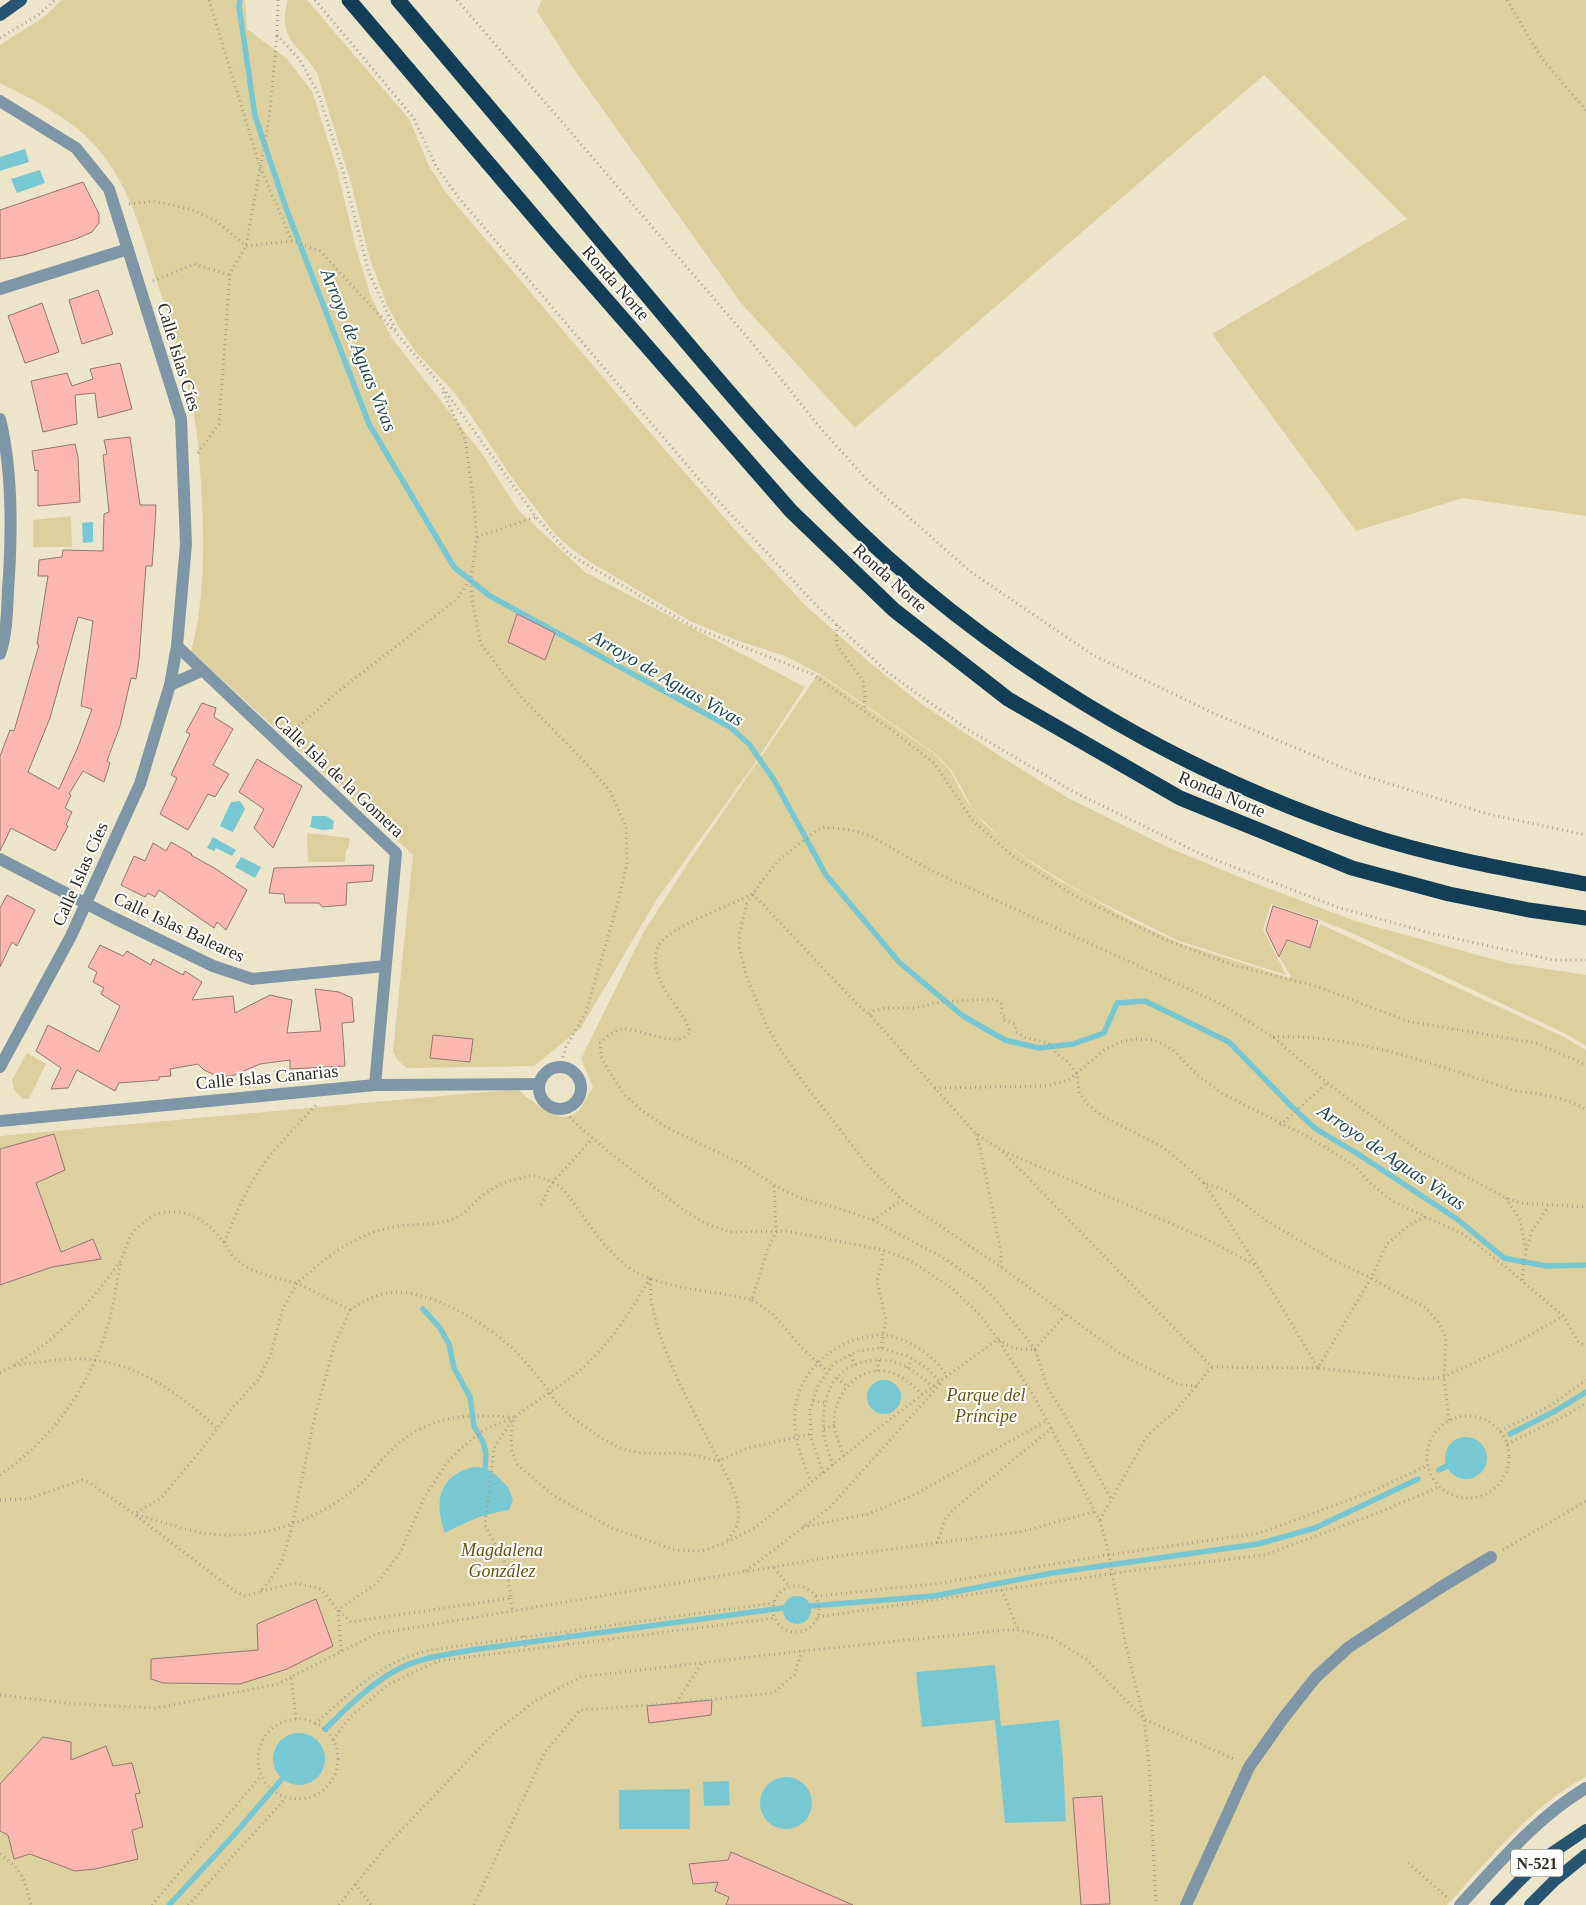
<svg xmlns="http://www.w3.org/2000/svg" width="1586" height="1905" font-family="Georgia,serif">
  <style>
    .green { fill: #dcd09f }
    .water { fill: #78c8d4 }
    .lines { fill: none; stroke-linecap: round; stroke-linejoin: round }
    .stream { stroke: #78c8d4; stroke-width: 5.5 }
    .building { fill: #fcb7af; stroke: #947773; fill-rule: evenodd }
    .path { stroke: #a6a08c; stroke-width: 3; stroke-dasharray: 1 4; stroke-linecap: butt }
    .minor { stroke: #7f96a7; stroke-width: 12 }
    .major { stroke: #285572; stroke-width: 12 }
    .highway { stroke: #133e57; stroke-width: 15 }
    .labels { text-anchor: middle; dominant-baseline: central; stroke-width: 4; stroke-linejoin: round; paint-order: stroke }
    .shield { fill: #fff; stroke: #6d6b64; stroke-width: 1 }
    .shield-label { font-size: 16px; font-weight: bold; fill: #2f2c22 }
    .street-label { font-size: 18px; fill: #2f2c22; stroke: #fff }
    .park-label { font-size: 18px; font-style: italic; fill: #65560b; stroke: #fff }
    .water-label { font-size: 19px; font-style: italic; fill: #21484d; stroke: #fff }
  </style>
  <rect width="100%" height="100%" fill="#ece5ca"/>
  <g class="green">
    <path d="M62,0H245L247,29L286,58L312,91L337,169L356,248L371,297L391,337L483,455L518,510L585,572L805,687L755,763L657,899L581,1028L534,1066L406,1068L397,1059L393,1051L413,855L191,651C206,597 204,538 201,482C199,459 198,434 193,411C184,364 169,319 154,273C142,233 131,193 106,159C80,122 39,103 0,83V45L44,17Z"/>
    <path d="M288,0H307L409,119L429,166L447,194L652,435L737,532L805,605L870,663L920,703L1003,758L1068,798L1167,847L1254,883L1355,921L1507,963L1586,975V1046L1564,1033L1350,932L1317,919L1271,904L1263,929L1286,975L1179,941L1088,896L1030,861L1001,838L975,813L952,771L936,754L820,674L785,656L736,640L690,621L592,563L573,550L555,534L510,475L470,414L453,391L416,352L399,327L387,305L369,256L351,183L317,73C299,43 276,40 288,0Z"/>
    <path d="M542,0H1586V516L1463,498L1356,531L1212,334L1407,219L1264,75L855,428L741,303L571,65L537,11Z"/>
    <path d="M71,516L72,547H33V520Z"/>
    <path d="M818,674L936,755L951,772L964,797L983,823L1030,862L1055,878L1130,920L1179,943L1289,978L1291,976L1280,958L1287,941L1309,949L1320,924L1562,1036L1586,1050V1777C1530,1806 1489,1860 1447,1905H0V1136L518,1089C526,1098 550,1115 563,1117C568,1117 573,1114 578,1112L593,1087L581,1059L643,933L690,860Z"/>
    <path d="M307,833L350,838L348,849L346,850L345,862H308Z"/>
    <path d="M27,1053L46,1064L29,1099H23L14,1090L12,1080Z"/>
  </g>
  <g class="water">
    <path d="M25,149L29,162L0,171V157Z"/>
    <path d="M40,170L45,183L17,193L11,179Z"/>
    <path d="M93,522V542L83,543L82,523Z"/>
    <path d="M240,801L245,809L233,832L220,826L231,802Z"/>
    <path d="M312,816H326L334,821L333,829L322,830L310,827Z"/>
    <path d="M213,837L236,850L232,856L216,848L214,851L207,848Z"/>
    <path d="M241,857L261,867L255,878L235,867Z"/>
    <circle cx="884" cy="1397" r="17"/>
    <circle cx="1466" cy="1458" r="21"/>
    <path d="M473,1467L485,1468L496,1475L508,1487L513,1499L509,1510C484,1514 467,1521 445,1533C437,1512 435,1486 458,1473C462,1470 468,1469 473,1467Z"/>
    <circle cx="797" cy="1610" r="14"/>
    <path d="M995,1665L1001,1726L1059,1720L1063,1761L1066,1821L1005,1823L995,1720L922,1727L916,1672Z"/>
    <circle cx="299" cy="1759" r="26"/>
    <circle cx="786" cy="1803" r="26"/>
    <path d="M729,1781L730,1805L704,1806L703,1782Z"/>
    <path d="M690,1789V1829H619V1790Z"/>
  </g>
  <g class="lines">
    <g class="stream">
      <path d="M240,0L239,6L255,116L286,208L369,424L454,567L490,596L730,727L749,744L774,780L826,875L899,962L963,1016L1005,1040L1039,1048L1073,1044L1104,1033L1117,1003L1145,1001L1229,1042L1292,1107L1316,1129L1358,1154L1457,1219L1504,1258L1546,1266L1586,1265"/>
      <path d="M423,1309L440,1328L449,1344L454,1368L470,1397L474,1426L484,1444L486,1455L485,1468"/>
      <path d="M1510,1434L1557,1410L1586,1392"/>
      <path d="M1439,1470L1453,1463"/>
      <path d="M810,1606L934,1596L1052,1573L1258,1544L1315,1528L1418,1479"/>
      <path d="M325,1729C346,1709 367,1687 393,1672C418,1657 450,1654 478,1649L783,1608"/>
      <path d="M169,1905L233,1836L282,1779"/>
    </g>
  </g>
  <g class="building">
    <path d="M83,182L99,214V223L92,232L76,239L24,255L0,259V210Z"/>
    <path d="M98,290L113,334L82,344L69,300Z"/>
    <path d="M42,303L59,352L25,363L8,316Z"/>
    <path d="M120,363L132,409L98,418L95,393L75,395L77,424L43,432L31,381L67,373L72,386L93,379L90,369Z"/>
    <path d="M130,437L140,505H156L155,525L152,566H146L139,659L136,679L131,678L120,726L107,761L110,763L104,782L83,771L69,794L71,795L65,808L72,812L66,825L68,826L55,851L11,828L0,851V756L10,730L14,731L39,645L37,644L48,576H38L39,560L62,557L63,550L103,551L104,514L109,512L103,455L107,454L104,440ZM78,617L93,621L81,706L92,709L78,747L59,789L28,772L50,718Z"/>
    <path d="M75,444L78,457L80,502L38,506V470L35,471L32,451Z"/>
    <path d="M517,614L555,633L545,660L508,642Z"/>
    <path d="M202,703L216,708L214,717L233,729L213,765L229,774L215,797L208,794L188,830L160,814L177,778L171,775L190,734L186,732Z"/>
    <path d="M257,759L302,786L273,848L254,828L264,809L239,792Z"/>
    <path d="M171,842L192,854L191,855L216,869L247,890L226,930L217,922L214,928L159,890L155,897L148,893L145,897L121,885L134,856L145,861L153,843L166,851Z"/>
    <path d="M374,865L372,881L347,883L346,905L322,907L319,903H285L284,894L269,893L274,868Z"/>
    <path d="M7,895L35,910L17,946L12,942L0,967V908Z"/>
    <path d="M1273,906L1318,921L1310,948L1287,940L1279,957L1266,930Z"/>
    <path d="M100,945L123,956L127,951L151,965L153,959L183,975L185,971L202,982L192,1000L233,996L235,1013L270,995L292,1000L287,1033L321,1031L315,989L339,992L352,998L354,1022L342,1023L345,1066L290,1069V1060L260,1064L232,1076H217L204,1070L198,1064L170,1069L171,1076L159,1077V1080L119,1083L115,1091L77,1070L68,1088L51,1089L61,1068L36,1051L48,1025L99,1052L120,1006L101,994L104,988L93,982L97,972L88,967Z"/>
    <path d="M433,1035L473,1039L470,1062L430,1058Z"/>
    <path d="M54,1134L65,1170L36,1183L61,1252L93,1239L101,1259L52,1267L0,1285V1149Z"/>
    <path d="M316,1599L333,1646L287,1669L240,1684L163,1683L151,1679V1659L258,1650L257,1624Z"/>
    <path d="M712,1700L711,1715L649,1723L647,1706Z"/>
    <path d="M43,1737L71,1742V1760L106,1746L113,1766L132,1763L140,1793L135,1794L143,1827L132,1830L138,1859L95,1869L75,1871L30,1854L14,1859L8,1835L0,1831V1784Z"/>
    <path d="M1102,1796L1110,1904L1081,1905L1073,1798Z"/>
    <path d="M731,1852L853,1905H726L729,1897L715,1891L718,1882L693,1884L689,1864L728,1860Z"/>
  </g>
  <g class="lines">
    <g class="path">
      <path d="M209,0L260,167L292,241"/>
      <path d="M278,0L277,35L300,60L319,95L343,171L369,273L396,331"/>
      <path d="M315,0L413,117L437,168L459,198L710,492L815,604L887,672L967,729L1074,792L1203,855L1337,907L1430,933L1553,960H1586"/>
      <path d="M457,0L753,344L817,424L868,481L971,572L1093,655L1213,713L1358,774L1488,814L1586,835"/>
      <path d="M1507,0L1542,59L1586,110"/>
      <path d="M0,38L38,15L55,0"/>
      <path d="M129,204L153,201L190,209L216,221L246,246L292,241L320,251L397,334L440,384L536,517L569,554L693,627L812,674L897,734L934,763L973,821L1014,857L1075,896L1166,940L1233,965L1316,986L1407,1021L1536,1043L1586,1065"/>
      <path d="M153,281L194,264L230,275"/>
      <path d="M443,392L465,439L473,497L477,537L471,578L472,600L481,644L522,698L580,757L610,791L626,827L627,864L615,913L586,1012L566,1047L560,1066"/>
      <path d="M198,453L219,424L230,273L246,246L269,119L277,35"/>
      <path d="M477,537L536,517"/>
      <path d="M837,625L836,644L863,681L865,695L864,711"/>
      <path d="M291,733L340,690L457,599L471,578"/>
      <path d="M752,894C730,906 671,926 659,945C654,954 655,966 658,975C665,996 683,1011 690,1031C680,1051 641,1028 623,1029C614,1030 606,1037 600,1043L601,1057L610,1073L624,1094L644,1112L666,1127L742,1164L781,1189L800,1198L834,1207L873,1220L947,1260L979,1283L995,1299L1035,1349L1065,1315"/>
      <path d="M753,894L857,1004L870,1015L975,1133L1001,1150L1212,1367L1318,1368"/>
      <path d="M870,1015L874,1011L885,1008H914L941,1002L994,999L1002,1004L1001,1015L1005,1017L1004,1020L1015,1024L1016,1032L1024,1037L1049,1043L1057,1054L1068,1062L1077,1074L1079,1092L1087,1104L1104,1117L1161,1146L1178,1159L1204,1183L1225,1190L1267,1221L1331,1259L1371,1278L1318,1368L1420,1379L1444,1377L1516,1343L1563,1316"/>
      <path d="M1273,1037C1360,1034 1432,1065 1513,1090C1521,1092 1530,1092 1539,1094C1555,1097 1572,1101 1586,1109"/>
      <path d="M935,1088L1046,1086L1069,1080L1104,1050L1120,1042L1135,1039L1155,1040L1173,1050L1196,1074L1223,1094L1314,1140L1355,1166L1370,1183L1392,1201L1463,1234L1506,1267L1563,1316L1579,1343L1586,1345"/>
      <path d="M565,1108L571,1119L610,1153L685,1211L706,1224L730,1232L787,1231L883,1250L909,1260L953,1289L980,1315L998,1339L1036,1400L1100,1521L1106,1542L1126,1646L1144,1719L1236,1760"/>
      <path d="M1280,1125L1327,1083"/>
      <path d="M976,1134L981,1152L1001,1252V1267"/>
      <path d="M1003,1151L1202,1237L1257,1266"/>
      <path d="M1204,1183L1257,1266L1318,1368"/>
      <path d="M1506,1198L1520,1220L1526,1250"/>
      <path d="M541,1205L552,1183L593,1138"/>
      <path d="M1425,1217L1409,1225L1387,1244L1371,1278L1426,1308L1438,1322L1446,1337L1444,1377L1449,1420"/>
      <path d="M873,1220L902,1200"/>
      <path d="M224,1242C234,1218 244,1194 258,1172C274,1148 297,1126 316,1105"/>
      <path d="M650,1278C633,1307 616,1335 592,1359C569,1383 540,1397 515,1417L511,1432L512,1450L517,1464L554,1496L612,1528L675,1550L702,1551L725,1543L756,1527L872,1433L947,1376C934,1356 910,1339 885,1335C879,1334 872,1336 866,1337C833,1343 802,1370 796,1404C791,1431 801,1458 811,1482"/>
      <path d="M650,1279C651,1289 650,1300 653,1309C665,1363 695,1413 719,1461L747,1448L811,1434"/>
      <path d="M1522,1280L1526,1251L1532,1231L1548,1207"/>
      <path d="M752,1300L772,1313L802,1348L828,1372"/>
      <path d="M350,1310C362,1302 373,1296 387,1293C427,1286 491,1326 517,1353C529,1365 539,1378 549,1391C552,1395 554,1400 557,1403C572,1419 593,1433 612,1444C635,1457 661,1452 686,1454C697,1455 709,1459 719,1461C729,1480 743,1503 737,1525C735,1531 729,1537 726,1542"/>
      <path d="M881,1348L886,1320L877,1281L882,1264L883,1250"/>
      <path d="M851,1355L855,1365"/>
      <path d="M15,1365C37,1363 62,1358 84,1359C138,1362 179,1394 217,1428"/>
      <path d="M907,1368L912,1359"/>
      <path d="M877,1371L879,1360"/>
      <path d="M0,1373C50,1347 87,1308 119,1263C125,1255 126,1244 131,1235C135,1229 143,1223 148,1219C157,1212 174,1210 184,1213C200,1217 214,1229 224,1242C227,1246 228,1251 232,1255C247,1273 276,1278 297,1283C328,1255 359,1231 401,1226C419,1223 441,1226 457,1217C468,1212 474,1202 483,1195C494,1187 504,1182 517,1179C525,1177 531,1174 539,1177C546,1179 557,1184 562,1189C570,1196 576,1207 583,1216C595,1234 611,1254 628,1267C663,1291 712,1289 752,1300L767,1251L776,1232L774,1184"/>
      <path d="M946,1377L998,1339C1011,1348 1019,1351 1035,1349L1047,1387L1064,1414L1112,1501"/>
      <path d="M837,1378L848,1387"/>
      <path d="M1197,1386L1180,1385L1119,1353L1001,1267L902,1200L869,1167L803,1082L778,1046L766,1024L746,975L739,946L740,931L747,904L761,882L780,859L817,830L825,827L834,828L850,830L871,836L926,868L1219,1003L1273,1037L1327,1083L1419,1151L1506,1198L1520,1203L1586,1207"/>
      <path d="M813,1401L825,1403"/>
      <circle cx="1468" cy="1457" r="41"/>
      <path d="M824,1429L835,1425"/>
      <path d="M1500,1431L1550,1406L1586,1380"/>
      <path d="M1507,1444L1563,1417L1586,1403"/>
      <path d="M844,1456C841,1448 837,1439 835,1430C830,1401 853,1368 884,1371C900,1373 911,1384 923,1395"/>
      <path d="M833,1465C830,1455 825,1445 824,1435C821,1417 826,1386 840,1374C853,1362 874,1358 891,1361C907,1364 921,1376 933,1387"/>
      <path d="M823,1473L811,1438L810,1409L818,1386L833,1364L857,1351L881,1348L907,1356L927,1368L940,1382"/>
      <path d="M0,1475C56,1436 94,1381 111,1314C115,1297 117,1279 121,1261"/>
      <path d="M0,1500L28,1499L82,1480L90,1483L134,1514L236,1592L246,1596L260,1592L270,1580L282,1561L291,1531L315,1416L334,1346L350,1310L297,1283L282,1311L271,1354L258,1380L234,1406L201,1450L161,1498L134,1514"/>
      <path d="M137,1515C164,1522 195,1534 222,1535C273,1537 326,1516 364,1481C369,1476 373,1469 378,1464C393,1447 408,1433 429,1425C455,1413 487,1416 515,1417"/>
      <path d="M1100,1520L1147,1436L1176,1410L1212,1367"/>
      <path d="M803,1527L868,1514L912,1496L1048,1420"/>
      <path d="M937,1543L945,1519L955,1508L1052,1428"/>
      <path d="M1503,1550L1586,1501"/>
      <path d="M774,1568L790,1587"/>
      <path d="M746,1571L830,1507L942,1382"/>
      <circle cx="796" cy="1609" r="23"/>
      <path d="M1002,1590L1018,1630"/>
      <path d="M261,1591L296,1583L321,1589L338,1610L351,1622L511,1598L506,1565L485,1525L494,1448L513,1419"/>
      <path d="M816,1596L934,1584L1108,1555L1260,1533L1373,1491L1428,1465"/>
      <path d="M511,1598L512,1611"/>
      <path d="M818,1617L1137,1570L1265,1555L1380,1512L1439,1487"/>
      <path d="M523,1636L526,1649"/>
      <path d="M567,1644L568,1630"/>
      <path d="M341,1651L338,1610L377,1583L400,1553L424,1498L446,1464L460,1449L484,1430L512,1418"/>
      <path d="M0,1695L74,1704L156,1708L278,1684L291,1677"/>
      <path d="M676,1703L773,1693L794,1675L802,1651"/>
      <path d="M296,1719L291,1677L376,1634L838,1556L1020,1532L1096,1511"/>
      <circle cx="298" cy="1759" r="40"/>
      <path d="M315,1724C341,1701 368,1675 400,1660C409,1656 420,1653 430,1650L774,1603"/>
      <path d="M333,1740L350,1717L389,1684L438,1661L775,1618"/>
      <path d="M0,1854C23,1871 24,1878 31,1905"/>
      <path d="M1408,1863L1449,1899"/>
      <path d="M355,1884L371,1905"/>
      <path d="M152,1905L261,1776"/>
      <path d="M188,1905L286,1798"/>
      <path d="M339,1905L388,1844L495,1732L535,1701L581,1677L802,1651L1004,1630H1018L1052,1638L1086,1659L1144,1719L1149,1763L1156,1905"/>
      <path d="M474,1905L545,1752L580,1710L676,1703L702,1663"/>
    </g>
    <g class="minor">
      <path d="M0,101L76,148L109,189L181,419L186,544L177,646L170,685L140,784L71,936L0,1067"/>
      <path d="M0,289L128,249"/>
      <path d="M0,419C13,472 12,536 8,590C7,612 7,633 0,654"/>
      <path d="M177,646L396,853L375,1085"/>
      <path d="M170,685L201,671"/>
      <path d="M0,859L114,918L213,966L252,979L385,966"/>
      <circle cx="560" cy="1088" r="21"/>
      <path d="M0,1121L375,1085L539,1084"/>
      <path d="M1186,1905L1249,1767L1285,1716L1316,1677L1349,1647L1438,1589L1491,1557"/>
      <path d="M1460,1905C1499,1863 1536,1818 1586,1788"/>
    </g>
    <g class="major">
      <path d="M0,15L21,0"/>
      <path d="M1496,1905L1537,1863L1586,1830"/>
      <path d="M1530,1905L1555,1880L1586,1855"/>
    </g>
    <g class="highway">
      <path d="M349,0L547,232L791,511L894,610L1008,699L1180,798L1352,868L1449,894L1529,910L1586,918"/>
      <path d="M398,0C479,95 560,191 640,287C718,380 797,476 888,558C1025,680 1188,775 1362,833C1435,857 1511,870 1586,884"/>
    </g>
  </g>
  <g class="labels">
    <rect class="shield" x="1511" y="1849.5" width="52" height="27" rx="4"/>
    <g class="shield-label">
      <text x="1537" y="1863">N-521</text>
    </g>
    <g class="street-label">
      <text transform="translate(616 283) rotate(49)">Ronda Norte</text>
      <text transform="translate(179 357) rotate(73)">Calle Islas Cíes</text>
      <text transform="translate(890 578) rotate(42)">Ronda Norte</text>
      <text transform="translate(339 776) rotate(43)">Calle Isla de la Gomera</text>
      <text transform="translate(1222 794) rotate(23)">Ronda Norte</text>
      <text transform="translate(80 874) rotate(-66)">Calle Islas Cíes</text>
      <text transform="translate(179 927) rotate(25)">Calle Islas Baleares</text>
      <text transform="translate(267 1077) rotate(-5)">Calle Islas Canarias</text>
    </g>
    <g class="park-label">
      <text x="986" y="1395">Parque del<tspan x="986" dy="21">Príncipe</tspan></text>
      <text x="502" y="1550">Magdalena<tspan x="502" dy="21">González</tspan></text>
    </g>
    <g class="water-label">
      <text transform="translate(359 350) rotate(68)">Arroyo de Aguas Vivas</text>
      <text transform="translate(667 678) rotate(30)">Arroyo de Aguas Vivas</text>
      <text transform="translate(1392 1157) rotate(34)">Arroyo de Aguas Vivas</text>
    </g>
  </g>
</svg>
